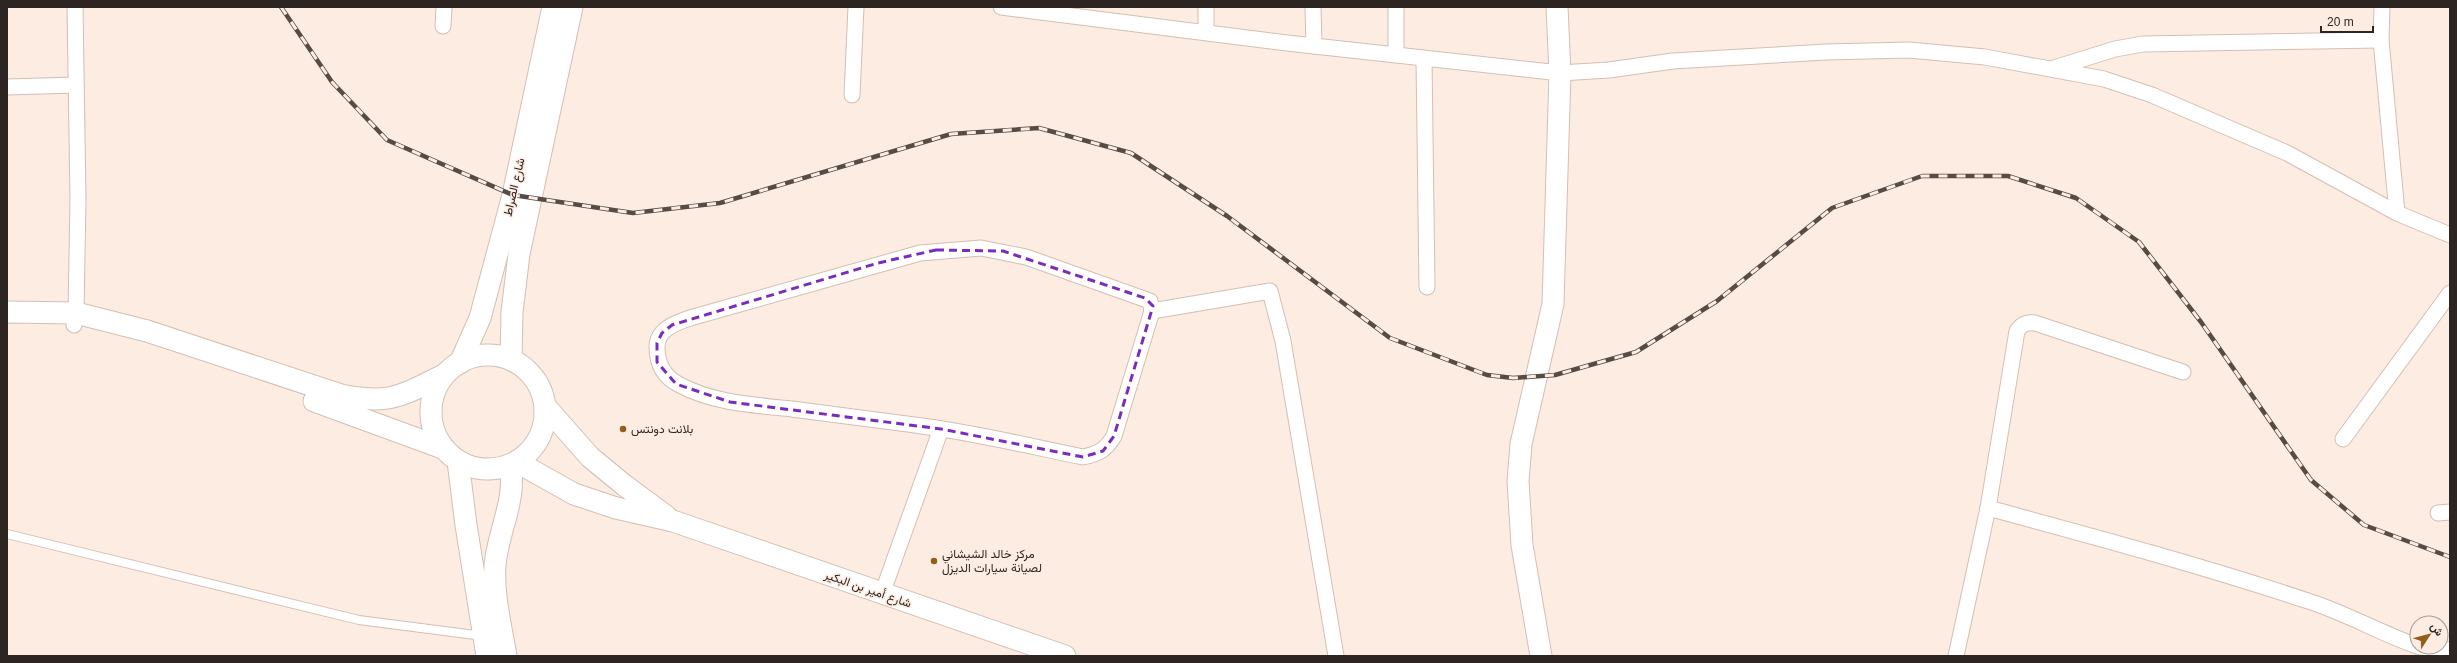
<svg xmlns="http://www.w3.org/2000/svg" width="2457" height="663" font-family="Arial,Vazirmatn,sans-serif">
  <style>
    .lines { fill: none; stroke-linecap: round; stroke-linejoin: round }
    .lane-casing { stroke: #d3bfb2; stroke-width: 10 }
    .street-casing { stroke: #d3bfb2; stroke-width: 17 }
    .secondary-casing { stroke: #d3bfb2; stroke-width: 23 }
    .lane { stroke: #fff; stroke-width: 8 }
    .street { stroke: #fff; stroke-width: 15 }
    .secondary { stroke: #fff; stroke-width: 21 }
    .rail-casing { stroke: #554c46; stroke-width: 4.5 }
    .rail { stroke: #fdece2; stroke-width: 3; stroke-dasharray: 9; stroke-linecap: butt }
    .marked { fill: none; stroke: #7b2cbf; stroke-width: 3; stroke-dasharray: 8 5; stroke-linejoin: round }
    .poi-dot { fill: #965d1a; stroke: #fdece2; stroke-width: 1.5 }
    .labels { text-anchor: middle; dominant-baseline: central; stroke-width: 3; stroke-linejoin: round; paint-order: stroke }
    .street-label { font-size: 12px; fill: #2d2521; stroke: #fdece2 }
    .poi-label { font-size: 12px; fill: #2d2521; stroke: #fdece2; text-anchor: start }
  </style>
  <rect width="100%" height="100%" fill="#fdece2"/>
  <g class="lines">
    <g class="lane-casing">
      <path id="lane" d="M7,534L359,620L483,636"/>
    </g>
    <g class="street-casing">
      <g id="street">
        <path d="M1001,7L1287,43L1560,73L1609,70L1673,61L1826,52L1909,50L1985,57L2104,79L2152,95L2287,153L2397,213L2450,235"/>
        <path d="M1313,7L1314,46"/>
        <path d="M1396,7V55"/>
        <path d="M2382,7L2381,40L2397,213"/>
        <path d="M443,26L444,7"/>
        <path d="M1206,32V7"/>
        <path d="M1424,59L1427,287"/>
        <path d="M2054,68L2115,49L2143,44L2381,40"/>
        <path d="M7,87L76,85"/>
        <path d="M852,95L856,7"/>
        <path d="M981,248L1026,257L1150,301L1152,311L1114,436C1106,450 1098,454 1083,457C1029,446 976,433 922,426C879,420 836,415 792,409C754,405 712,403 678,384C663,376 657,363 657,347C657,329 676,323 690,318L920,253Z"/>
        <path d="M1152,311L1270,291L1283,341L1336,656"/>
        <path d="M74,325L76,313L78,199L75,7"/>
        <path d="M2343,439L2450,293"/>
        <path d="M1988,508C2095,537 2203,566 2308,601C2346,613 2380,633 2417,646"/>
        <path d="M2438,513L2450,512"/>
        <path d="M882,594L941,429"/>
        <path d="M2421,647L2450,650"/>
        <path d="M1956,656L1988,508L2017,331C2022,324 2026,322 2035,323L2183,372"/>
      </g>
    </g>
    <g class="secondary-casing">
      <g id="secondary">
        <path d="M7,312L76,313L147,331L341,395C391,405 400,396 444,375"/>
        <circle cx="488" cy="412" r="57"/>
        <path d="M511,360L512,312L519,254L572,7"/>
        <path d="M460,363L480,318L513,195L553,7"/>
        <path d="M314,401L445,449"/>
        <path d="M545,406L590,457L624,485L666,516"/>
        <path d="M458,461L466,525L487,656"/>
        <path d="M517,462L574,494L616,508L673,521L1065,656"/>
        <path d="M506,656C501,626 493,595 495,565C498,531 517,499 510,465"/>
        <path d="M1541,656L1522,545L1518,481L1521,444L1553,304L1560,73L1557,7"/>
      </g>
    </g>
    <use href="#lane" class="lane"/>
    <use href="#street" class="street"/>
    <use href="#secondary" class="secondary"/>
    <g class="rail-casing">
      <path id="rail" d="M281,7L332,82L387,140L513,195L633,213L720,203L951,134L1039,128L1131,153L1227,216L1390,338L1487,375L1513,378L1555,375L1636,352L1717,301L1832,208L1922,176H2008L2076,198L2139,242L2201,322L2311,480L2364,525L2450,557"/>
    </g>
    <use href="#rail" class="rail"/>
  </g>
  <path class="marked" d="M936,250L1003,251L1145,298L1153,306L1114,436L1103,451L1083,457L941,429L730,402L676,384L657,362V343L662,333L672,325L878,263Z"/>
  <g class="poi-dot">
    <circle cx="623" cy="429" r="4"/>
    <circle cx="934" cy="561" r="4"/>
  </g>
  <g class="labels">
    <g class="street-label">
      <text transform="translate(514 187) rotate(-77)">شارع الصراط</text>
      <text transform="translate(868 589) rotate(19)">شارع أمير بن البكير</text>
    </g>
    <g class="poi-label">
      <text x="631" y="429">بلانت دونتس</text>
      <text x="942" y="554">مركز خالد الشيشاني<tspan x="942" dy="14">لصيانة سيارات الديزل</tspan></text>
    </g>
  </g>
  <rect width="2457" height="663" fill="none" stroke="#2d2521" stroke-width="16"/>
  <g transform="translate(2429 635) rotate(54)"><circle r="19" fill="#fdece2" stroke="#aa9c95"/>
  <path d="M0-3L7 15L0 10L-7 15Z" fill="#965d1a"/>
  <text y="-6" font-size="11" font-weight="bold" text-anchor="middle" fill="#2d2521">ش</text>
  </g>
  <path d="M2321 26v6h52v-6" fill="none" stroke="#2d2521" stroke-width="2"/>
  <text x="2327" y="26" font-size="12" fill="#2d2521" stroke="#fdece2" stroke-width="3" paint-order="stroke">20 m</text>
</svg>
